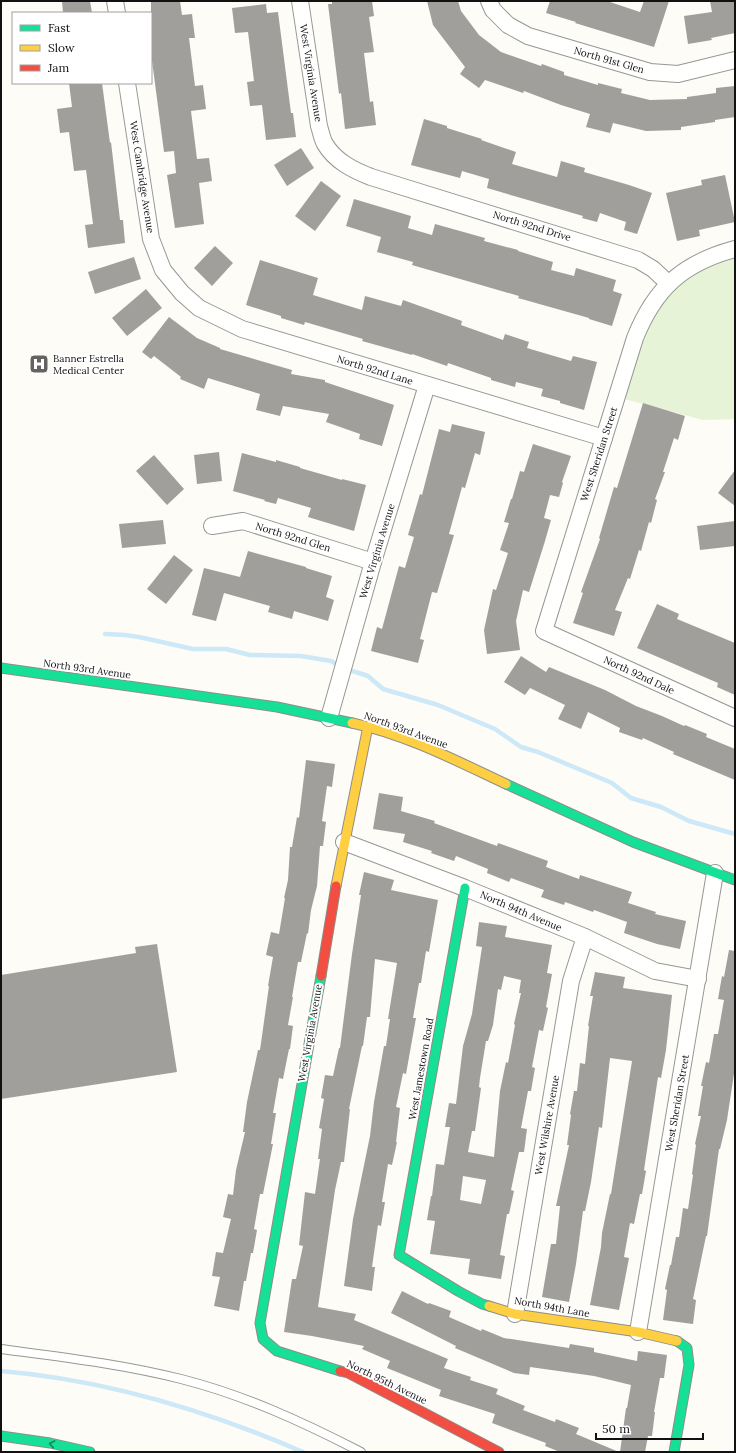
<svg xmlns="http://www.w3.org/2000/svg" width="736" height="1453" font-family="Lora,serif">
  <style>
    .green { fill: #e7f3d7 }
    .lines { fill: none; stroke-linecap: round; stroke-linejoin: round }
    .stream { stroke: #cde8f7; stroke-width: 4.5 }
    .building { fill: #a19f9c; fill-rule: evenodd }
    .lane-casing { stroke: #979795; stroke-width: 10 }
    .street-casing { stroke: #979795; stroke-width: 18 }
    .fast-casing { stroke: #8e8d8b; stroke-width: 11 }
    .slow-casing { stroke: #8e8d8b; stroke-width: 11 }
    .jam-casing { stroke: #8e8d8b; stroke-width: 11 }
    .lane { stroke: #fffffe; stroke-width: 8 }
    .street { stroke: #fffffe; stroke-width: 16 }
    .fast { stroke: #16e098; stroke-width: 9 }
    .slow { stroke: #ffcf43; stroke-width: 9 }
    .jam { stroke: #f24e42; stroke-width: 9 }
    .oneway { stroke: #14835b }
    .labels { text-anchor: middle; dominant-baseline: central; stroke-width: 4; stroke-linejoin: round; paint-order: stroke }
    .street-label { font-size: 10px; fill: #111; stroke: #fff }
    .poi-label { font-size: 10px; fill: #111; stroke: #fff; text-anchor: start }
  </style>
  <rect width="100%" height="100%" fill="#fdfcf7"/>
  <path class="green" d="M735,249V419L703,420L617,397L668,283Z"/>
  <g class="lines">
    <g class="stream">
      <path d="M105,634L125,635L139,637L193,649H226L250,655L301,656L331,661L343,668L368,676L383,689L438,705L495,729L521,747L538,752L612,783L631,798L661,807L689,821L735,834"/>
      <path d="M1,1371C107,1380 206,1410 303,1452"/>
    </g>
  </g>
  <g class="building">
    <path d="M62,1H90L92,13H63Z"/>
    <path d="M151,1H180L182,15L192,14L195,38H189L195,86L203,85L206,109L191,111L197,159L209,158L212,181L199,183L204,224L175,228L167,175L176,173L174,151L164,152L159,114L151,53Z"/>
    <path d="M332,1H372L374,16L369,17L374,52L364,53L370,102L373,101L376,125L345,129L341,93L339,94L328,4H332Z"/>
    <path d="M427,1H458L461,11L479,35L501,52L541,66L542,64L564,72V75L598,85V83L622,89L621,93L650,100L687,99V97L716,93V88L735,86V117L715,120V122L681,127V130L646,131L613,123L610,133L586,127L590,114L561,105L524,91L523,93L485,80L479,88L460,74L465,67L433,25Z"/>
    <path d="M550,1H607L640,12L644,1H669L654,47L575,23L576,22L546,13Z"/>
    <path d="M710,1H735V33L711,38L712,40L688,44L684,16L712,12Z"/>
    <path d="M266,4L267,13L278,12L291,113H293L296,137L266,140L262,105L250,106L247,82L254,81L248,32L235,33L232,8Z"/>
    <path d="M69,83H102L110,143L111,142L120,220H123L125,243L88,248L85,225L93,224L86,170L74,171L69,132L60,133L57,109L72,107Z"/>
    <path d="M424,119L447,126V128L482,139L481,140L516,152L512,164L557,177L561,161L585,168L584,172L629,185L652,193L637,234L624,230L626,222L600,213L597,222L582,218L583,216L487,188L489,179L462,171L460,178L411,165Z"/>
    <path d="M301,148L314,168L287,186L274,165Z"/>
    <path d="M725,175L735,222L699,230L700,236L677,241L666,193L702,185L701,180Z"/>
    <path d="M321,181L341,196L315,231L295,216Z"/>
    <path d="M354,199L411,216L408,228L432,235L435,224L485,238L484,241L518,250V251L553,262L551,270L574,276L576,268L616,280L613,291L622,294L612,326L589,319V318L518,298L519,296L412,265L413,262L377,252L381,237L346,226Z"/>
    <path d="M215,246L233,263L212,286L194,268Z"/>
    <path d="M134,257L141,279L95,294L88,272Z"/>
    <path d="M260,260L318,278L313,295L362,310L365,296L401,306L403,300L462,321L461,325L503,340L505,334L529,342L527,348L571,361L573,356L597,362L584,410L560,403V401L541,396L543,389L516,382L515,387L491,380V378L448,363L447,366L412,354V355L362,341L363,339L305,322L304,325L281,318V316L246,305Z"/>
    <path d="M146,289L162,308L127,336L112,318Z"/>
    <path d="M169,317L197,338L220,348V349L292,370L291,374L325,380V382L394,405L382,446L359,439L360,434L326,422L329,414L283,406L280,416L256,410L260,394L208,378L204,389L180,379L181,377L154,356L151,359L142,352Z"/>
    <path d="M643,403L685,416L678,440L674,438L663,472H665L655,499L657,500L651,523L649,522L641,551L639,550L630,579L628,578L615,610L622,612L614,636L573,623L583,593L581,592L600,539L599,538L614,487L617,488Z"/>
    <path d="M452,424L485,432L480,455L475,453L465,488L462,487L449,534L454,535L437,593L432,592L420,639L424,640L418,663L371,651L377,627L382,629L399,566L405,568L414,537L408,535L420,494L422,495L439,429L450,432Z"/>
    <path d="M533,444L571,456L562,482L563,483L559,497L550,495L544,518L551,520L545,541L529,592L523,590L516,621L520,650L487,654L484,630L493,589L496,590L508,553L500,550L509,523L504,522L511,499H512L520,471L524,472Z"/>
    <path d="M219,452L222,481L197,484L194,455Z"/>
    <path d="M242,453L276,462V460L300,467V468L342,480V479L366,485L354,531L308,517L311,508L278,498L276,504L264,501L265,500L233,491Z"/>
    <path d="M154,455L184,489L167,505L136,471Z"/>
    <path d="M735,470V506L718,493Z"/>
    <path d="M163,520L166,544L122,548L119,524Z"/>
    <path d="M735,521V546L700,550L697,526Z"/>
    <path d="M248,551L306,567V568L332,576L326,597L334,600L328,621L294,611L292,619L268,612L270,606L224,593L216,621L192,615L204,568L240,577Z"/>
    <path d="M174,555L193,570L166,604L147,589Z"/>
    <path d="M657,604L679,614L677,619L735,643V695L717,687L718,683L637,648Z"/>
    <path d="M521,656L546,672L549,667L605,690L636,706L662,716L684,726L685,725L707,734L706,737L735,749V780L673,754L674,752L643,738L642,740L619,732L620,728L588,712L581,729L558,719L565,705L530,688L525,695L504,682Z"/>
    <path d="M306,760L335,764L332,787L327,786L322,821L326,822L323,846H320L317,886L311,910L308,934L307,933L301,962H298L292,997H293L288,1025L293,1026L290,1049H289L283,1079L279,1078L273,1113H276L271,1144H273L263,1194H260L254,1229L257,1230L253,1253H251L246,1281H244L239,1311L214,1306L220,1277L212,1276L216,1252L223,1253L231,1219L223,1217L228,1194L233,1195L236,1170L245,1132H243L247,1102L258,1050H260L269,986H268L273,957L266,955L271,932L279,934L285,898H284L288,880L290,847H292L297,817L299,818Z"/>
    <path d="M379,793L403,797L401,811L435,821L434,823L497,846L498,843L548,861L546,867L579,879L580,875L632,892L628,903L656,912L655,914L686,921L680,949L657,944L624,933L627,922L594,910L593,912L565,902L564,905L541,897L544,890L511,878L509,882L487,873L488,869L456,856L454,861L431,853L432,851L403,842L405,834L373,829Z"/>
    <path d="M364,872L394,880L391,890L438,900L429,952L426,951L421,983H419L413,1018H416L406,1074L403,1073L396,1107L400,1108L396,1142H397L392,1165L388,1164L382,1202H385L381,1226L378,1225L372,1267H375L372,1291L344,1286L353,1219L370,1136L374,1102L384,1046H386L390,1019H388L397,963L375,959L370,1017H367L363,1046H362L349,1109H350L344,1162H341L335,1190L318,1307L356,1314L354,1320L448,1359L444,1368L471,1377L470,1380L498,1389L496,1394L525,1406L523,1410L555,1422L556,1419L579,1428L576,1434L619,1452H560L545,1446L546,1443L492,1423L495,1414L439,1396L441,1390L387,1368L390,1361L362,1349L364,1346L312,1336L284,1332L292,1279H296L303,1246L299,1245L305,1192L315,1194L320,1159H318L322,1129L319,1128L324,1099L321,1098L325,1075L333,1076L339,1048H340L352,954L361,895H359Z"/>
    <path d="M479,922L507,926L505,937L552,945L547,973L552,974L546,1007L548,1008L543,1031L539,1030L532,1067L535,1068L531,1091H528L521,1128L527,1129L524,1152H519L511,1190L514,1191L509,1214H507L500,1255L505,1256L501,1279L468,1274L470,1259L430,1254L435,1221L427,1220L431,1196H432L436,1164L444,1165L450,1127H445L449,1103L456,1104L463,1046L472,1014L482,947L476,946ZM504,976L521,980L519,993H521L514,1024L515,1025L508,1063L506,1062L500,1091L494,1157L468,1152L472,1131H475L481,1088L479,1087L480,1078L486,1041H488L493,1025L498,989L501,990ZM463,1176L486,1180L481,1204L460,1200Z"/>
    <path d="M157,944L177,1072L1,1099V975L136,953L135,947Z"/>
    <path d="M729,950L735,951V1067L727,1120L720,1149H719L707,1236H706L693,1299L696,1300L693,1324L663,1320L667,1290L665,1289L670,1265H671L676,1237H679L683,1208L688,1209L693,1175L692,1174L696,1145L695,1144L701,1116H698L703,1086H701L706,1062L709,1063L714,1034H718L724,1000L718,999L722,976L724,977Z"/>
    <path d="M595,972L625,977L623,988L672,995L666,1050L661,1078L658,1077L644,1170L646,1171L642,1194H640L634,1224L630,1223L624,1257L629,1258L619,1310L590,1305L601,1247L602,1233L610,1194H611L632,1061L610,1058L602,1128L599,1127L591,1182L585,1211H583L576,1264L569,1302L542,1297L551,1244H556L560,1206H556L569,1145H567L571,1115L570,1114L574,1091H577L580,1063L585,1064L589,1026H588L593,996H590Z"/>
    <path d="M402,1291L428,1304L429,1303L451,1311L449,1317L481,1331L482,1329L504,1338L569,1348L570,1344L594,1348V1352L637,1361L638,1351L667,1355L664,1378H660L654,1412H655L652,1436H648L645,1452H620L626,1408H627L631,1385L594,1376L530,1367L529,1375L514,1373L455,1348L456,1346L391,1313Z"/>
  </g>
  <g class="lines">
    <g class="lane-casing">
      <path id="lane" d="M1,1349C61,1357 122,1364 181,1379C244,1395 303,1422 361,1452"/>
    </g>
    <g class="street-casing">
      <g id="street">
        <path d="M115,1L117,13"/>
        <path d="M300,1L319,126C321,132 322,139 325,144C335,161 353,170 371,177L638,260L653,269L668,283"/>
        <path d="M489,1L493,10L508,25L528,36L650,72L678,74L735,60"/>
        <path d="M127,83L151,239L163,270L182,293L199,308L242,329L604,438"/>
        <path d="M735,249C683,263 655,288 635,338L544,631L735,718"/>
        <path d="M212,526L243,521L373,562"/>
        <path d="M329,718L373,562L427,385"/>
        <path d="M344,842L465,888L585,937L655,971L698,979"/>
        <path d="M515,1314L571,981L585,937"/>
        <path d="M638,1332L715,873"/>
      </g>
    </g>
    <g class="fast-casing">
      <g id="fast">
        <path d="M1,668L277,707L352,723"/>
        <path d="M506,784L633,842L735,880"/>
        <path d="M465,888L399,1255L458,1291L482,1304L489,1306"/>
        <path d="M321,976L260,1323L263,1339L277,1351L340,1371"/>
        <path d="M1,1436L50,1443L90,1452"/>
        <path d="M674,1452L689,1365L687,1348L677,1341"/>
      </g>
    </g>
    <g class="slow-casing">
      <g id="slow">
        <path d="M352,723C405,734 457,761 506,784"/>
        <path d="M336,886L368,726"/>
        <path d="M489,1306L515,1314L638,1332L677,1341"/>
      </g>
    </g>
    <g class="jam-casing">
      <g id="jam">
        <path d="M321,976L336,886"/>
        <path d="M340,1371L348,1373L499,1452"/>
      </g>
    </g>
    <use href="#lane" class="lane"/>
    <use href="#street" class="street"/>
    <use href="#fast" class="fast"/>
    <use href="#slow" class="slow"/>
    <use href="#jam" class="jam"/>
  </g>
  <defs><path id="oneway-chevron" d="M-2-3.5L2.5 0L-2 3.5" fill="none" stroke-width="1.6" stroke-linecap="round" stroke-linejoin="round"/></defs>
  <use class="oneway" href="#oneway-chevron" transform="translate(52 1444) rotate(-169)"/>
  <defs>
    <g id="hospital-square" transform="scale(1)"><rect x="-9" y="-9" width="18" height="18" rx="4" fill="#646362" stroke="#fff"/><path d="M-5-5h3v3.5h4V-5h3V5h-3V1.5h-4V5h-3Z" fill="#fff"/></g>
  </defs>
  <g fill-rule="evenodd">
    <use href="#hospital-square" x="39" y="364"/>
  </g>
  <g class="labels">
    <g class="street-label">
      <text transform="translate(609 60) rotate(16)">North 91st Glen</text>
      <text transform="translate(311 73) rotate(81)">West Virginia Avenue</text>
      <text transform="translate(142 177) rotate(81)">West Cambridge Avenue</text>
      <text transform="translate(532 226) rotate(17)">North 92nd Drive</text>
      <text transform="translate(375 370) rotate(17)">North 92nd Lane</text>
      <text transform="translate(599 454) rotate(-72)">West Sheridan Street</text>
      <text transform="translate(293 537) rotate(17)">North 92nd Glen</text>
      <text transform="translate(377 551) rotate(-73)">West Virginia Avenue</text>
      <text transform="translate(87 669) rotate(8)">North 93rd Avenue</text>
      <text transform="translate(639 675) rotate(25)">North 92nd Dale</text>
      <text transform="translate(406 730) rotate(20)">North 93rd Avenue</text>
      <text transform="translate(521 911) rotate(23)">North 94th Avenue</text>
      <text transform="translate(310 1033) rotate(-80)">West Virginia Avenue</text>
      <text transform="translate(421 1069) rotate(-80)">West Jamestown Road</text>
      <text transform="translate(677 1103) rotate(-80)">West Sheridan Street</text>
      <text transform="translate(547 1125) rotate(-80)">West Wilshire Avenue</text>
      <text transform="translate(552 1307) rotate(10)">North 94th Lane</text>
      <text transform="translate(387 1382) rotate(26)">North 95th Avenue</text>
    </g>
    <g class="poi-label">
      <text x="53" y="358">Banner Estrella<tspan x="53" dy="12">Medical Center</tspan></text>
    </g>
  </g>
  <rect width="736" height="1453" fill="none" stroke="#111111" stroke-width="4"/>
  <rect x="12" y="12" width="140" height="72" fill="#ffffff" stroke="#a0a0a0"/>
  <rect x="20" y="25" width="20" height="6" fill="#16e098" stroke="#a0a0a0"/>
  <text x="48" y="32" font-size="12" fill="#111111">Fast</text>
  <rect x="20" y="45" width="20" height="6" fill="#ffcf43" stroke="#a0a0a0"/>
  <text x="48" y="52" font-size="12" fill="#111111">Slow</text>
  <rect x="20" y="65" width="20" height="6" fill="#f24e42" stroke="#a0a0a0"/>
  <text x="48" y="72" font-size="12" fill="#111111">Jam</text>
  <path d="M596 1433v6h107v-6" fill="none" stroke="#111111" stroke-width="2"/>
  <text x="602" y="1433" font-size="12" fill="#111111" stroke="#ffffff" stroke-width="3" paint-order="stroke">50 m</text>
</svg>
